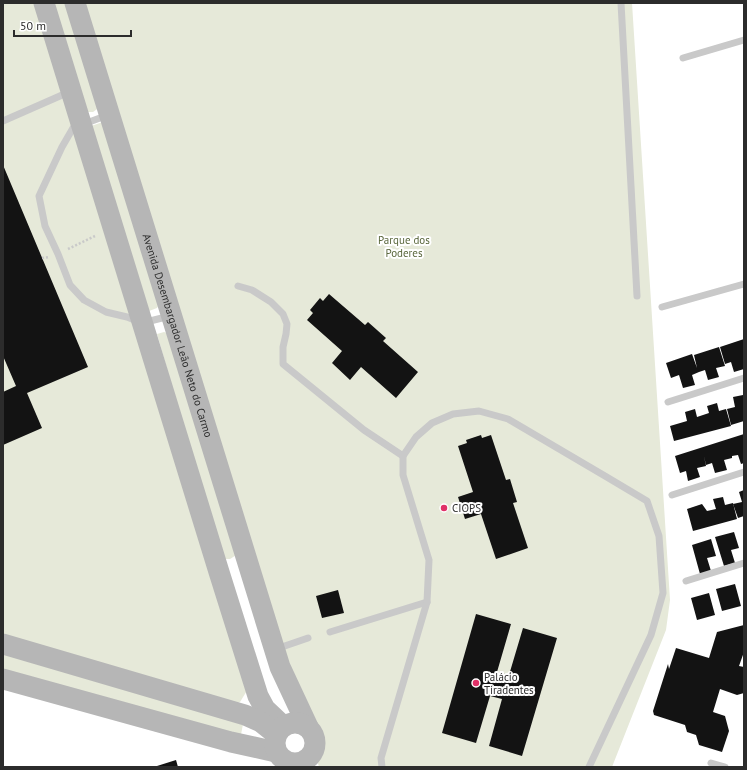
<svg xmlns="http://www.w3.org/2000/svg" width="747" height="770" font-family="'PT Sans',sans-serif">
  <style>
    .green { fill: #e6e9d9 }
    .building { fill: #131313 }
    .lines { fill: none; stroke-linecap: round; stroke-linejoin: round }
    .path { stroke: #c9c9c9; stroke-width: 2.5; stroke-dasharray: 2 2; stroke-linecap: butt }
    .service { stroke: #c9c9c9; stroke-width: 7 }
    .secondary { stroke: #b6b6b6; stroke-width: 21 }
    .poi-dot { fill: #e03067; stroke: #fff; stroke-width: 1.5 }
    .labels { text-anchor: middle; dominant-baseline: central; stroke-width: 4; stroke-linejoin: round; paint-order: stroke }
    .park-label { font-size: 11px; fill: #59663b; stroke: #fff }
    .street-label { font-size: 11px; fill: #2c2c2c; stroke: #fff }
    .poi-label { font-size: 11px; fill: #2c2c2c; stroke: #fff; text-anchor: start }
  </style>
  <rect width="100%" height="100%" fill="#fff"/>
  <g class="green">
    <path d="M3,3H44L248,689L240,702L224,709L3,644Z"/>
    <path d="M50,3H68L100,107L93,112H84Z"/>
    <path d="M75,3H632L670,600L666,630L612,767H319L314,749L315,741L313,734L308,727Z"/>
    <path d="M103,122L160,303L157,308L149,311L91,126Z"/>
    <path d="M164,332L170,334L238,554L230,559H222L157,334Z"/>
    <path d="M3,654L243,724L240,740L3,674Z"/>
  </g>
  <g class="building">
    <path d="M3,165L88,367L27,393L42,428L3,445V392L16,386L3,356Z"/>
    <path d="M329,294L365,325L368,322L386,338L383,341L418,372L396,398L361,367L350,380L332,363L342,351L307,320L313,313L310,310L320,298L323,301Z"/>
    <path d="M744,339V360H743L744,369L734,372L731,362L725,364L720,347Z"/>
    <path d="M719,347L725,366L716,368L719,377L708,380L705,370L699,372L692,375L695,385L683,388L679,375L671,378L666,363L692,354L697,368L694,355Z"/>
    <path d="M743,395L744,400V421L731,425L727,409L735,407L733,397Z"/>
    <path d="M717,403L719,411L726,409L731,426L674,441L670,426L687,421L685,412L695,409L697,417L709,413L707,406Z"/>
    <path d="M744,434V463L741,464L738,455L732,456V458L724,460L727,470L715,473L712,463L706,465L704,456L706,466L697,468L700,477L688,481L686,471L680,473L675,456Z"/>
    <path d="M481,435L482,438L491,435L506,480L510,479L517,502L513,503L528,548L496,559L481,514L465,519L458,497L473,492L458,446L467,443L466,440Z"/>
    <path d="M744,490V516L738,518L733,504L742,502L739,492Z"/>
    <path d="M723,497L725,505L733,503L737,519L693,531L687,509L702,504L707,511L716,509L713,499Z"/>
    <path d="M734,532L739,548L731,550L735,563L724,566L715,537Z"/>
    <path d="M711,539L716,556L707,558L711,571L700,574L692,545Z"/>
    <path d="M735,584L741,606L722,611L716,589Z"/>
    <path d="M338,590L344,613L322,618L316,596Z"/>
    <path d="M709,593L715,615L697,620L691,598Z"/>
    <path d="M476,614L511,624L497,672L509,675L523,628L557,638L522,756L489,746L502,699L490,696L476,743L442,733Z"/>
    <path d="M744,625V652L739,666L744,667V693L737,695L720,689L713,712L725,716L729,731L722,752L699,745L696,735L687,732L685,725L654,715L653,711L668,664L669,669L676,648L709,658L717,632Z"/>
    <path d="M176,760L178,767H157V766Z"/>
  </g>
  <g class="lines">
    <g class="path">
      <path d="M68,249L95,236"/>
      <path d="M42,258L49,257"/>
    </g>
    <g class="service">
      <path d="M621,3L637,296"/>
      <path d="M683,58L744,40"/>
      <path d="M108,115L73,128L62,147L39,196L45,226L58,254L70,285L84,300L106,312L127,317L142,323L170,316"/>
      <path d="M3,121L69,92"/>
      <path d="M238,286L252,290L271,302L283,314L287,324L286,334L283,347V364L364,430L403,456"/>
      <path d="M662,307L744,284"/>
      <path d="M668,402L744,378"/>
      <path d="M672,495L744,472"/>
      <path d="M686,581L744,563"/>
      <path d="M330,632L427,602"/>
      <path d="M276,649L308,638"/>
      <path d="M711,763L725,767"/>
      <path d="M382,767L381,758L427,602L429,560L403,475V456L416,437L432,423L453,414L479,411L508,419L605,476L647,501L659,536L663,593L651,635L589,767"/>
    </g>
    <g class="secondary">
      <path d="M44,3L219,572L258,696L265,709L283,726"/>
      <path id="s1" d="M75,3L280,667L308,727"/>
      <path d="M3,644L245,715L261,722L276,734"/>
      <path d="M3,679L231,742L276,752"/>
      <circle cx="295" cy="743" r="20"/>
    </g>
  </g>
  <g class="poi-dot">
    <circle cx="444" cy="508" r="4"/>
    <circle cx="476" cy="683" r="4"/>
  </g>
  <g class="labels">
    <g class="park-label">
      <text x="404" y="240">Parque dos<tspan x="404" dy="13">Poderes</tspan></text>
    </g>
    <g class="street-label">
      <text stroke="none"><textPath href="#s1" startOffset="348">Avenida Desembargador Leão Neto do Carmo</textPath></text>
    </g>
    <g class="poi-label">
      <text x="452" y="508">CIOPS</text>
      <text x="484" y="677">Palácio<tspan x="484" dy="13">Tiradentes</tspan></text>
    </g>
  </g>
  <rect width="747" height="770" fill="none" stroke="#2c2c2c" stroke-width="8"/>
  <path d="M14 30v6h117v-6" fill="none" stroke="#2c2c2c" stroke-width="2"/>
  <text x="20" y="30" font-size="12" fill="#2c2c2c" stroke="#ffffff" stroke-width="3" paint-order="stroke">50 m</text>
</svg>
